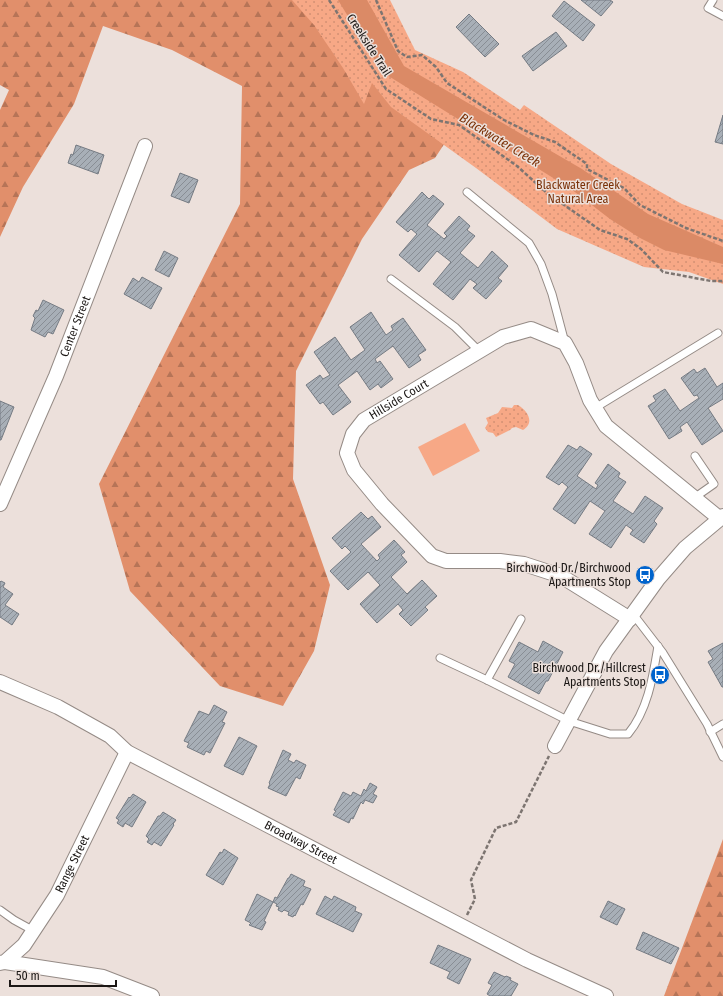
<svg xmlns="http://www.w3.org/2000/svg" width="723" height="996" font-family="'Fira Sans Condensed',sans-serif">
  <style>
    .green { fill: #f7a886 }
    .forest { fill: url(#forest-firs) }
    .park { fill: url(#park-dots) }
    .water { fill: #db8a66 }
    .building { fill: url(#building-hatch); stroke: #757b83 }
    .lines { fill: none; stroke-linecap: round; stroke-linejoin: round }
    .service-casing { stroke: #958b86; stroke-width: 9 }
    .minor-casing { stroke: #958b86; stroke-width: 16 }
    .path { stroke: #7d7571; stroke-width: 2.5; stroke-dasharray: 4 2; stroke-linecap: butt }
    .service { stroke: #fff; stroke-width: 7 }
    .minor { stroke: #fff; stroke-width: 14 }
    .labels { text-anchor: middle; dominant-baseline: central; stroke-width: 3; stroke-linejoin: round; paint-order: stroke }
    .street-label { font-size: 12px; fill: #1b1715; stroke: #ece0db }
    .park-label { font-size: 12px; fill: #7b3108; stroke: #ece0db }
    .poi-label { font-size: 12px; fill: #1b1715; stroke: #ece0db; text-anchor: end }
    .water-label { font-size: 13px; font-style: italic; fill: #7b3107; stroke: #ece0db }
  </style>
  <defs>
    <pattern id="forest-firs" width="22" height="20" patternUnits="userSpaceOnUse"><rect width="22" height="20" fill="#e18f6b"/><path d="M5 1l3.5 6h-7zM16 11l3.5 6h-7z" fill="#b67457"/></pattern>
    <pattern id="park-dots" width="8" height="8" patternUnits="userSpaceOnUse"><rect width="8" height="8" fill="#f7a886"/><path d="M2 2h.1M6 6h.1" fill="none" stroke="#d39073" stroke-width="1.8" stroke-linecap="round"/></pattern>
    <pattern id="building-hatch" width="6" height="6" patternUnits="userSpaceOnUse"><rect width="6" height="6" fill="#a8afb7"/><path d="M-1 1l2-2M0 6l6-6M5 7l2-2" fill="none" stroke="#888d94"/></pattern>
  </defs>
  <rect width="100%" height="100%" fill="#ece0db"/>
  <path class="green" d="M465,423L480,451L433,476L418,447Z"/>
  <g class="forest">
    <path d="M0,0H338L460,120L435,158L409,170L362,239L296,371L293,479L330,585L314,651L283,706L220,686L130,591L99,484L240,204L242,86L172,50L103,26L74,104L23,187L0,237V110L9,90L0,85Z"/>
    <path d="M723,839V996H664Z"/>
  </g>
  <g class="park">
    <path d="M292,0H390L415,50L463,72L520,110L524,105L611,164L682,204L723,220V284L689,272L644,267L557,229L476,168L391,107L372,83L364,104L343,68L314,25Z"/>
    <path d="M514,405H518C528,411 535,423 523,430L516,427L512,428L510,430L496,437L493,433L488,432L485,428L488,423L486,418L498,413L502,407L512,408Z"/>
  </g>
  <path class="water" d="M338,0H367L404,66L582,169L648,214L723,247V264L664,250L640,238L610,219L571,189L382,72Z"/>
  <g class="building">
    <path d="M581,0H610L613,2L601,16Z"/>
    <path d="M564,1L595,25L583,41L552,16Z"/>
    <path d="M469,14L499,44L485,57L456,27Z"/>
    <path d="M556,32L567,46L533,71L522,56Z"/>
    <path d="M723,115V144L715,142Z"/>
    <path d="M76,145L104,155L98,174L68,163L71,154L73,155Z"/>
    <path d="M180,173L198,180L189,203L171,196Z"/>
    <path d="M422,192L429,199L433,195L444,204L427,225L444,239L447,236L444,233L459,216L470,226L467,230L475,236L460,253L478,268L492,251L508,266L498,278L502,281L486,299L473,288L477,284L470,279L453,300L433,284L451,262L437,251L419,272L399,255L417,234L411,229L408,232L396,222Z"/>
    <path d="M164,251L178,258L169,277L155,270Z"/>
    <path d="M142,277L162,288L151,309L124,294L133,278L139,282Z"/>
    <path d="M43,300L64,310L53,334L48,332L45,337L31,330L35,318L33,316L36,310L38,311Z"/>
    <path d="M371,312L386,335L393,330L391,326L403,318L426,350L418,355L421,360L409,368L393,346L375,359L377,363L380,361L393,379L381,388L378,384L370,390L357,371L338,385L351,402L333,415L323,402L320,404L306,385L320,375L323,379L330,375L314,352L335,337L351,360L365,350L350,327Z"/>
    <path d="M705,368L717,387L723,383V399L708,408L723,431L702,445L687,422L680,427L682,431L669,439L648,406L656,401L653,396L665,389L680,411L699,398L697,395L694,396L681,378L694,369L697,373Z"/>
    <path d="M0,401L14,407L1,440H0Z"/>
    <path d="M568,445L577,450L580,446L592,454L577,476L596,489L598,485L595,483L608,464L620,473L618,477L626,482L613,501L633,514L645,496L663,508L654,521L657,524L644,543L630,534L633,530L626,525L611,548L589,534L605,511L590,501L575,524L553,509L568,487L562,482L559,485L546,477Z"/>
    <path d="M361,512L368,519L372,516L381,527L361,544L377,561L380,558L378,555L394,540L405,552L401,555L407,562L391,577L407,594L422,580L437,596L425,607L428,610L411,626L399,614L403,610L398,604L377,623L360,604L380,585L368,572L348,590L330,571L351,552L345,546L342,549L332,538Z"/>
    <path d="M1,581L5,583L3,587L13,594L5,605L19,614L12,625L0,617V582Z"/>
    <path d="M543,641L563,652L548,681H546L539,694L508,677L515,664L509,661L519,642L538,652Z"/>
    <path d="M723,643V687H722L708,662L713,659L708,651Z"/>
    <path d="M214,705L227,712L222,722L225,723L210,753L206,751L204,755L187,747L189,743L184,741L199,711L209,715Z"/>
    <path d="M239,737L257,746L243,775L224,766Z"/>
    <path d="M283,750L291,754L288,760L294,763L296,760L306,765L300,779L296,777L286,796L268,788L270,784L269,783Z"/>
    <path d="M370,783L377,787L373,794L377,796L373,803L365,800L363,804L361,802L353,819L351,818L349,823L333,815L336,811L334,810L343,792L351,796L353,792L361,796L364,789L366,791Z"/>
    <path d="M133,794L146,802L132,827L125,823L123,827L117,823L119,820L116,818L129,797L130,798Z"/>
    <path d="M163,812L176,820L173,824L174,825L161,846L154,842L152,845L147,842L149,839L146,836L158,816H160Z"/>
    <path d="M224,849L238,858L223,885L206,875L220,852L222,853Z"/>
    <path d="M291,874L305,881L303,886L311,889L303,905L301,904L295,916L294,915L293,917L288,915L289,912L284,910L282,912L278,910L279,907L276,906L277,904L273,902L275,897L277,898L288,878H289Z"/>
    <path d="M257,894L273,902L264,921L266,922L262,930L249,925L251,923L245,920Z"/>
    <path d="M325,896L332,900L334,896L356,907L355,911L362,914L353,932L316,914Z"/>
    <path d="M608,901L625,909L617,925L600,917Z"/>
    <path d="M643,932L679,948L671,964L636,949Z"/>
    <path d="M438,945L471,959L459,984L447,978L450,972L430,963Z"/>
    <path d="M494,972L505,977L506,976L511,978L510,980L518,984L511,996H490L487,994L492,985L488,983Z"/>
  </g>
  <g class="lines">
    <g class="service-casing">
      <g id="service">
        <path d="M713,0L708,8L723,16"/>
        <path d="M467,192L529,243L541,264L552,294L565,343"/>
        <path d="M391,279L455,327L479,351"/>
        <path d="M595,408L718,333"/>
        <path d="M694,498L714,484L695,456"/>
        <path d="M633,614L663,653L707,724L723,757"/>
        <path d="M440,658L487,680L569,721L610,734H628C648,710 653,676 658,646"/>
        <path d="M487,680L521,619"/>
        <path d="M710,732L723,724"/>
        <path d="M0,910L14,920L34,931"/>
      </g>
    </g>
    <g class="minor-casing">
      <g id="minor">
        <path id="s1" d="M0,504L56,376L145,146"/>
        <path id="s2" d="M630,619L561,576L524,564L500,561H446L432,556L382,504L354,470L347,453L353,434L364,420L503,337L531,329L565,343L576,363L590,400L606,426L719,518"/>
        <path id="s3" d="M0,682L58,707L110,736L127,752L527,960L606,996"/>
        <path d="M555,746L606,651L658,579L685,548L723,516"/>
        <path d="M5,962L103,977L152,996"/>
        <path id="s4" d="M0,963L5,962L24,945L57,895L127,752"/>
      </g>
    </g>
    <g class="path">
      <path d="M329,0L386,89L431,119L459,125L517,166L547,193L600,230L627,239L641,249L663,272L711,281H723"/>
      <path d="M376,0L398,51L407,57L422,55L436,67L447,83L504,120L534,135L555,142L587,164V169L624,188L640,205L686,228L723,241"/>
      <path d="M467,915L475,899L471,880L496,828L516,822L549,756"/>
    </g>
    <use href="#service" class="service"/>
    <use href="#minor" class="minor"/>
  </g>
  <defs>
    <g id="bus-disc" transform="scale(1)"><circle r="9.5" fill="#0064cd" stroke="#ece0db"/><path d="M-5-6H5V4H4V6H2V4H-2V6H-4V4H-5ZM-3.5-4V0h7V-4ZM-3.5 1.2v1.5H-2V1.2ZM2 1.2v1.5H3.5V1.2Z" fill="#fff"/></g>
  </defs>
  <g fill-rule="evenodd">
    <use href="#bus-disc" x="645" y="575"/>
    <use href="#bus-disc" x="660" y="675"/>
  </g>
  <g class="labels">
    <g class="street-label">
      <text transform="translate(369 45) rotate(57)">Creekside Trail</text>
      <text stroke="none"><textPath href="#s1" startOffset="193">Center Street</textPath></text>
      <text stroke="none"><textPath href="#s2" startOffset="426">Hillside Court</textPath></text>
      <text stroke="none"><textPath href="#s3" startOffset="342">Broadway Street</textPath></text>
      <text stroke="none"><textPath href="#s4" startOffset="125">Range Street</textPath></text>
    </g>
    <g class="park-label">
      <text x="578" y="185">Blackwater Creek<tspan x="578" dy="14">Natural Area</tspan></text>
    </g>
    <g class="poi-label">
      <text x="631" y="568">Birchwood Dr./Birchwood<tspan x="631" dy="14">Apartments Stop</tspan></text>
      <text x="646" y="668">Birchwood Dr./Hillcrest<tspan x="646" dy="14">Apartments Stop</tspan></text>
    </g>
    <g class="water-label">
      <text transform="translate(500 140) rotate(31)">Blackwater Creek</text>
    </g>
  </g>
  <path d="M10 980v6h106v-6" fill="none" stroke="#1b1715" stroke-width="2"/>
  <text x="16" y="980" font-size="12" fill="#1b1715" stroke="#ece0db" stroke-width="3" paint-order="stroke">50 m</text>
</svg>
